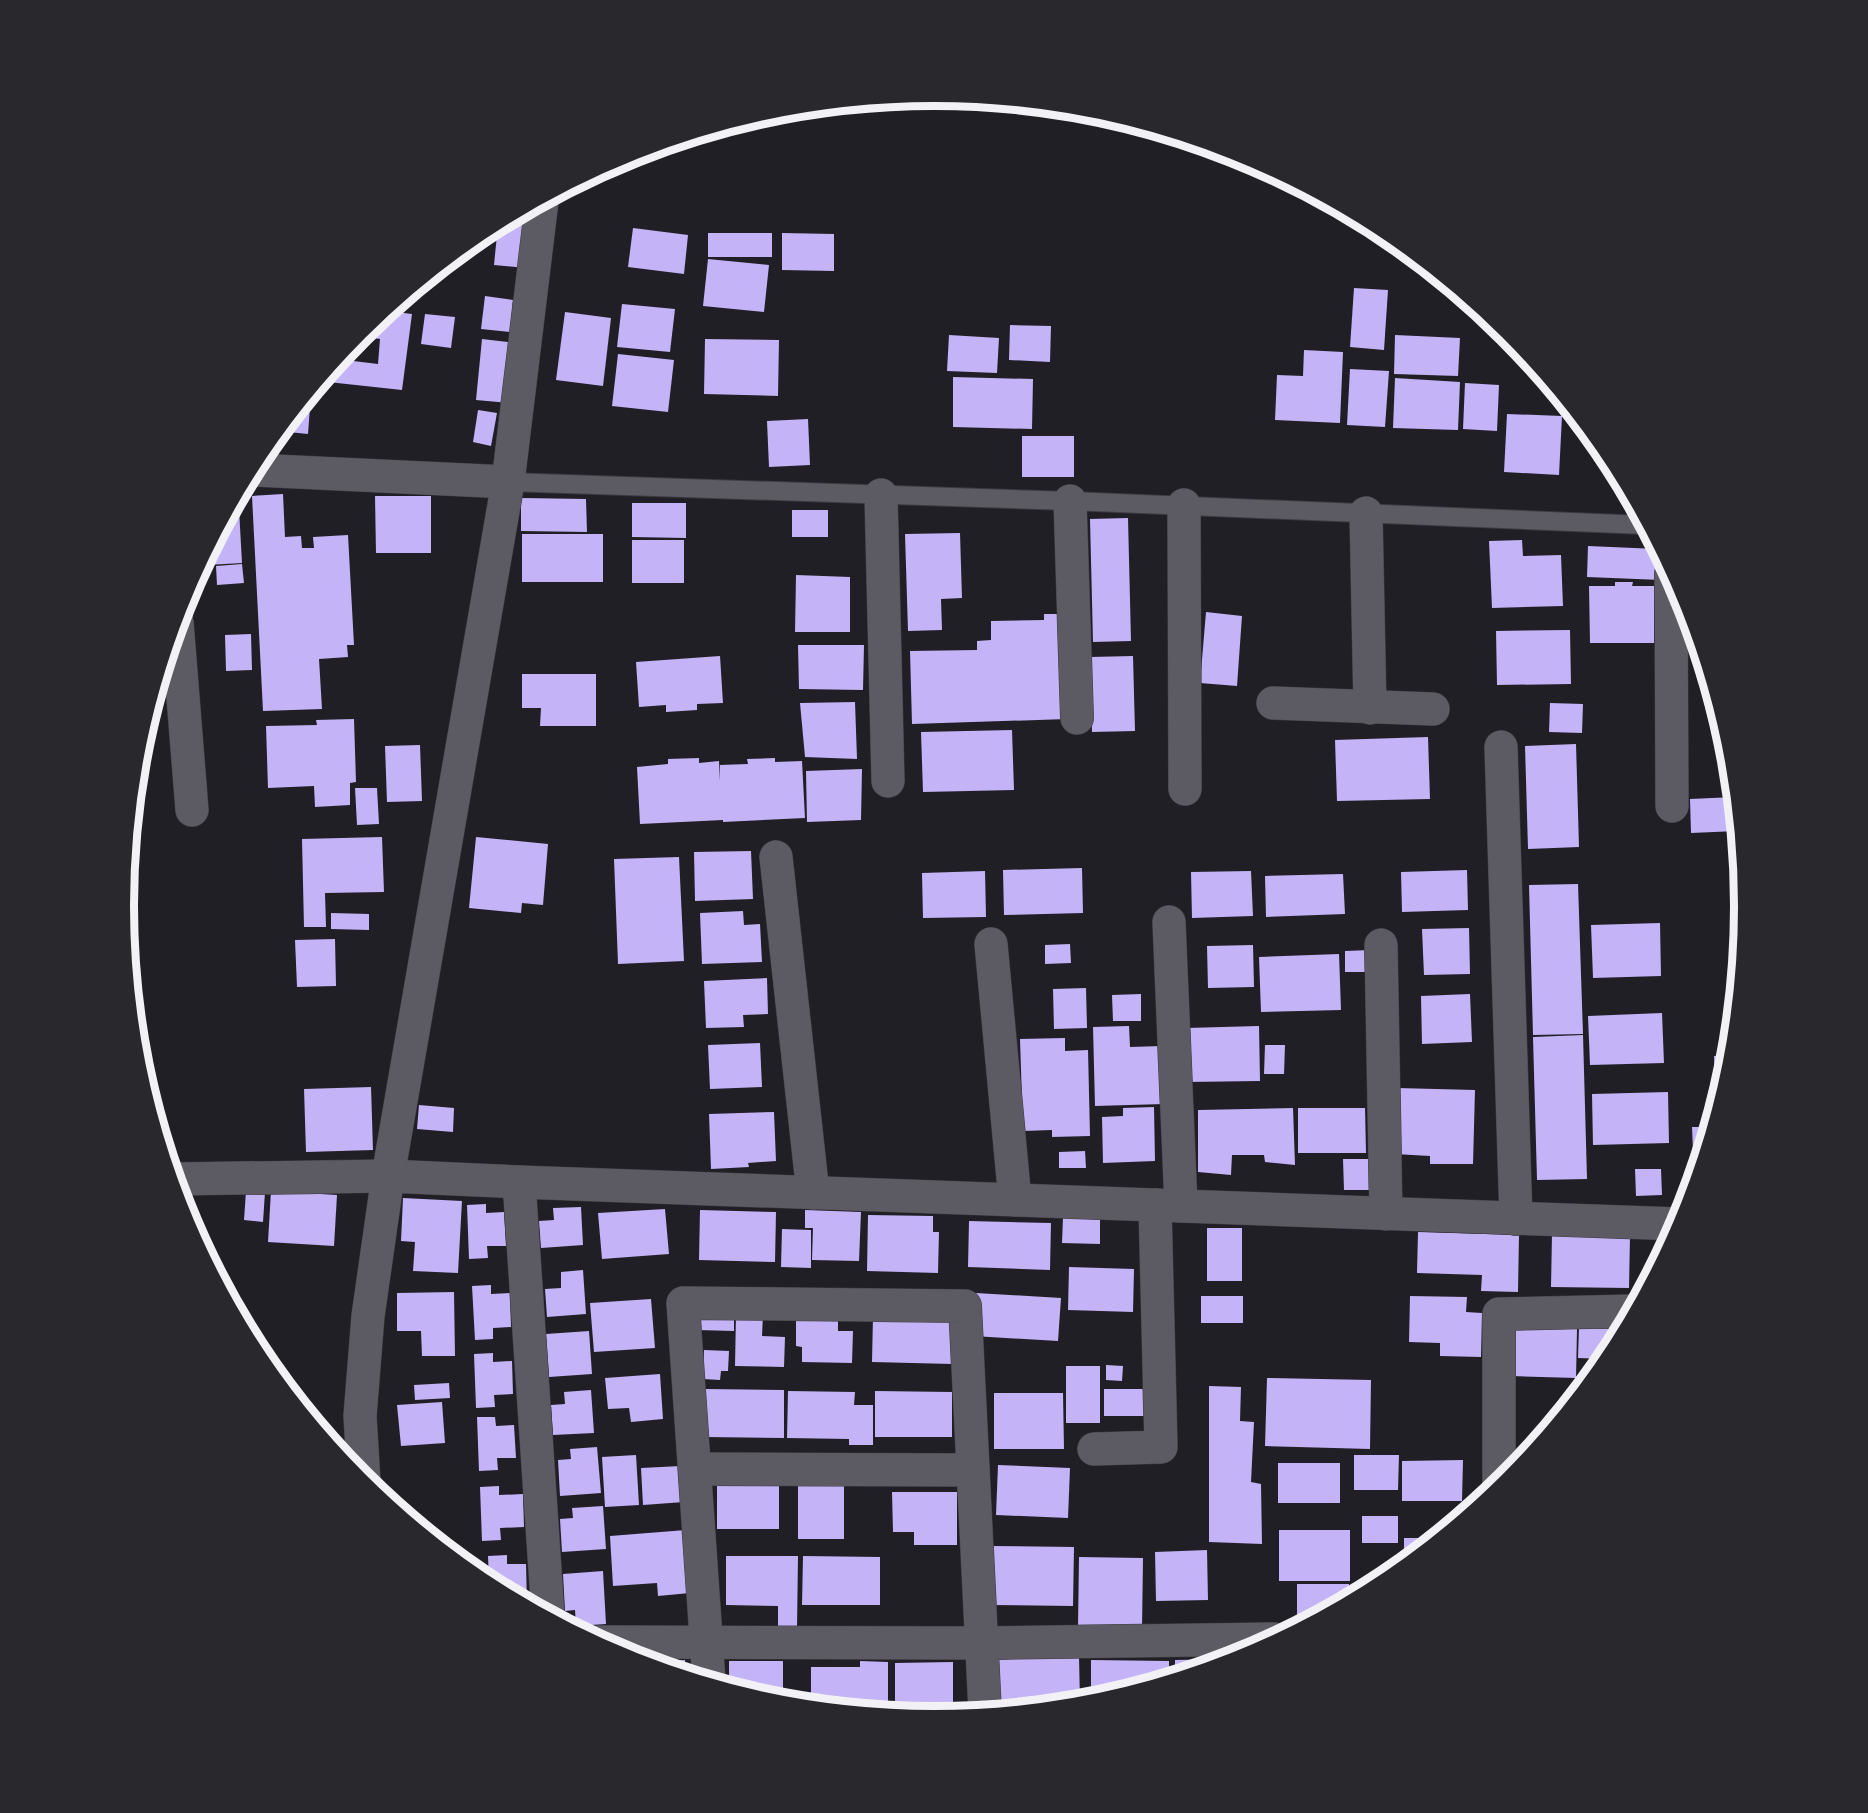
<svg xmlns="http://www.w3.org/2000/svg" width="1868" height="1813" font-family="'PT Sans',sans-serif">
  <style>
    .building { fill: #c4b3f7 }
    .lines { fill: none; stroke-linecap: round; stroke-linejoin: round }
    .lane-casing { stroke: #3e3c42; stroke-width: 20 }
    .street-casing { stroke: #3e3c42; stroke-width: 34 }
    .lane { stroke: #5c5a62; stroke-width: 18 }
    .street { stroke: #5c5a62; stroke-width: 33 }
    .rim { fill: none; stroke: #f2f1f6; stroke-width: 8 }
  </style>
  <rect width="100%" height="100%" fill="#211f26"/>
  <g class="building">
    <path d="M525,211L526,268L494,265L498,225Z"/>
    <path d="M633,228L688,235L684,274L628,267Z"/>
    <rect x="708" y="233" width="64" height="24"/>
    <path d="M782,233L834,234V271L782,270Z"/>
    <path d="M708,259L769,265L764,312L703,306Z"/>
    <path d="M1354,288L1388,290L1384,350L1350,347Z"/>
    <path d="M485,296L513,300L510,332L481,329Z"/>
    <path d="M622,304L675,309L670,352L617,347Z"/>
    <path d="M388,311L412,314L402,390L328,382V373L345,352V360L378,364L380,339L359,336Z"/>
    <path d="M565,312L611,318L603,386L556,380Z"/>
    <path d="M425,314L455,317L451,348L421,344Z"/>
    <path d="M1010,325L1051,326L1050,362L1009,360Z"/>
    <path d="M949,335L999,338L997,373L947,371Z"/>
    <path d="M1395,335L1460,338L1458,376L1394,374Z"/>
    <path d="M482,339L516,343L509,403L476,400Z"/>
    <path d="M705,339L779,340L778,396L704,394Z"/>
    <path d="M1304,350L1343,352L1340,423L1275,420L1277,375L1303,376Z"/>
    <path d="M618,354L674,360L668,412L612,406Z"/>
    <path d="M1350,369L1389,371L1385,427L1347,425Z"/>
    <path d="M953,377L1033,379L1032,429L953,427Z"/>
    <path d="M1395,378L1460,382L1458,430L1393,428Z"/>
    <path d="M1465,383L1499,385L1497,431L1463,429Z"/>
    <path d="M311,394L308,434L288,432V422Z"/>
    <path d="M478,410L497,413L491,446L473,442Z"/>
    <path d="M1507,414L1562,416L1559,475L1504,472Z"/>
    <path d="M808,419L810,465L769,467L767,421Z"/>
    <rect x="1022" y="436" width="52" height="41"/>
    <path d="M283,494L285,537L301,536L302,548H314L313,537L348,535L354,645H347L348,657L319,659L322,709L263,711L252,496Z"/>
    <path d="M375,496H431V553H376Z"/>
    <path d="M521,498L586,499L587,532L521,531Z"/>
    <path d="M632,503H686V538L632,537Z"/>
    <path d="M239,509L242,563L207,565V556L232,509Z"/>
    <rect x="792" y="510" width="36" height="27"/>
    <path d="M1128,518L1131,641L1093,642L1090,519Z"/>
    <path d="M960,533L962,598L941,599L942,630L908,631L905,534Z"/>
    <rect x="522" y="534" width="81" height="48"/>
    <rect x="632" y="540" width="52" height="43"/>
    <path d="M1522,540L1523,556L1561,555L1563,606L1492,608L1489,541Z"/>
    <path d="M1588,546L1657,549L1662,558L1661,580L1587,577Z"/>
    <path d="M242,564L244,583L217,585L216,566Z"/>
    <path d="M796,575L850,577V632H795Z"/>
    <path d="M1615,582H1633L1632,586H1654V643H1590L1589,586H1615Z"/>
    <path d="M1206,612L1242,616L1237,686L1200,683Z"/>
    <path d="M1044,614H1064L1067,719L912,724L910,651L977,650V641L991,640V621L1044,620Z"/>
    <path d="M1570,630L1571,684L1497,685L1496,631Z"/>
    <path d="M251,634L252,670L226,671L225,635Z"/>
    <path d="M798,645H864L863,690L799,689Z"/>
    <path d="M720,656L723,703L697,704V710L666,712V705L639,707L636,662Z"/>
    <path d="M1133,656L1135,731L1092,732L1090,657Z"/>
    <path d="M522,674H596V726H540L541,708H522Z"/>
    <path d="M855,702L857,759L805,757L800,703Z"/>
    <path d="M1550,703L1583,704L1582,733L1549,732Z"/>
    <path d="M354,719L356,782L350,783V805L315,807L314,786L268,788L266,726L317,725L316,720Z"/>
    <path d="M1012,730L1014,790L923,792L921,732Z"/>
    <path d="M1428,737L1430,799L1337,801L1335,740Z"/>
    <path d="M1576,744L1579,847L1528,849L1525,746Z"/>
    <path d="M420,745L422,801L387,802L385,746Z"/>
    <path d="M699,758V763L719,761L720,781V765L748,764L747,759L775,758V762L802,761L805,818L723,822V820L640,824L637,767L668,764V759Z"/>
    <path d="M862,769L861,820L807,822L806,771Z"/>
    <path d="M355,788H377L379,824L357,825Z"/>
    <path d="M1734,797L1737,831L1691,833L1690,799Z"/>
    <path d="M382,837L384,892L325,893L326,927H304L302,839Z"/>
    <path d="M476,837L548,844L543,905L522,903L521,913L469,908Z"/>
    <path d="M751,851L753,899L695,901L694,852Z"/>
    <path d="M679,857L684,961L618,964L614,859Z"/>
    <path d="M1082,868L1083,913L1004,915L1003,870Z"/>
    <path d="M1467,870L1468,910L1402,912L1401,872Z"/>
    <path d="M985,871L986,917L923,918L922,873Z"/>
    <path d="M1251,871L1253,916L1192,918L1191,872Z"/>
    <path d="M1343,874L1345,914L1266,917L1265,876Z"/>
    <path d="M1578,884L1583,1034L1533,1035L1529,885Z"/>
    <path d="M743,911L744,925L760,924L762,962L702,964L700,913Z"/>
    <path d="M331,913L369,914V930L331,929Z"/>
    <path d="M1660,923L1661,976L1593,978L1591,925Z"/>
    <path d="M1469,928L1470,974L1424,975L1422,929Z"/>
    <path d="M335,939L336,986L297,987L295,940Z"/>
    <path d="M1070,944L1071,963L1045,964V945Z"/>
    <path d="M1253,945L1254,987L1208,988L1207,946Z"/>
    <path d="M1370,950L1371,972H1345V951Z"/>
    <path d="M1339,954L1341,1010L1261,1012L1259,957Z"/>
    <path d="M767,978L768,1014L743,1015L744,1027L706,1028L704,981Z"/>
    <path d="M1086,988L1087,1028L1054,1029L1053,989Z"/>
    <path d="M1141,994V1021H1113L1112,995Z"/>
    <path d="M1470,994L1472,1042L1422,1044L1421,996Z"/>
    <path d="M1662,1013L1664,1063L1590,1065L1588,1016Z"/>
    <path d="M1129,1026L1130,1047L1162,1046L1164,1104L1095,1106L1093,1027Z"/>
    <path d="M1259,1026L1260,1081L1187,1082L1186,1028Z"/>
    <path d="M1583,1035L1587,1179L1537,1180L1533,1037Z"/>
    <path d="M1065,1038V1051L1088,1050L1090,1136L1052,1137V1130L1023,1131L1020,1039Z"/>
    <path d="M760,1043L762,1087L710,1089L708,1045Z"/>
    <path d="M1265,1045H1285L1284,1074H1264Z"/>
    <path d="M1730,1055L1729,1065L1723,1085H1715L1714,1056Z"/>
    <path d="M371,1087L373,1150L306,1152L304,1089Z"/>
    <path d="M1397,1088L1475,1090L1473,1164H1430V1156L1395,1154Z"/>
    <path d="M1668,1092L1669,1143L1593,1145L1592,1094Z"/>
    <path d="M419,1105L454,1108L453,1132L417,1129Z"/>
    <path d="M1154,1107L1155,1161L1103,1163L1102,1117L1123,1116V1108Z"/>
    <path d="M1293,1108L1295,1165L1265,1162L1264,1155H1232L1231,1175L1198,1172V1110Z"/>
    <path d="M1298,1108H1365L1366,1153H1298Z"/>
    <path d="M774,1112L776,1161L748,1163L749,1167L711,1169L709,1114Z"/>
    <path d="M1692,1127H1710L1696,1175H1694Z"/>
    <path d="M1085,1151L1086,1168H1059V1152Z"/>
    <path d="M1343,1159H1372V1190H1344Z"/>
    <path d="M1635,1169H1661L1662,1195L1636,1196Z"/>
    <path d="M246,1191L265,1192L263,1222L244,1220Z"/>
    <path d="M271,1191L337,1195L334,1246L268,1242Z"/>
    <path d="M403,1198L462,1201L458,1273L413,1271L415,1242L401,1241Z"/>
    <path d="M486,1204V1213L504,1212L506,1246H487L488,1258L469,1259L467,1205Z"/>
    <path d="M581,1207L583,1245L541,1248L539,1221L554,1220L553,1208Z"/>
    <path d="M665,1209L669,1254L602,1259L598,1213Z"/>
    <path d="M700,1210L776,1212L775,1262L699,1260Z"/>
    <path d="M805,1210L861,1212L859,1261L812,1260L813,1228H805Z"/>
    <path d="M868,1215L933,1216V1232H939L938,1273L867,1271Z"/>
    <path d="M1063,1217L1100,1218V1244L1062,1243Z"/>
    <path d="M969,1221L1051,1223L1050,1270L968,1267Z"/>
    <rect x="1207" y="1228" width="35" height="53"/>
    <path d="M782,1229L811,1230V1268L781,1267Z"/>
    <path d="M1418,1232L1519,1235L1518,1292L1481,1291L1482,1275L1417,1273Z"/>
    <path d="M1552,1234L1630,1236L1629,1288L1551,1287Z"/>
    <path d="M1069,1267L1134,1269L1133,1312L1068,1310Z"/>
    <path d="M583,1270L586,1314L547,1317L545,1289L561,1288V1272Z"/>
    <path d="M491,1285V1294L510,1293L511,1327L493,1328V1339L475,1340L472,1286Z"/>
    <path d="M454,1292L455,1356H422L421,1331H397V1293Z"/>
    <path d="M976,1293L1061,1298L1058,1341L973,1336Z"/>
    <rect x="1201" y="1296" width="42" height="27"/>
    <path d="M1410,1296L1467,1297L1466,1312L1482,1313L1481,1357L1440,1356V1343L1409,1342Z"/>
    <path d="M651,1299L655,1348L594,1352L590,1303Z"/>
    <path d="M697,1313L734,1314V1331L697,1330Z"/>
    <path d="M736,1314H763L762,1336L785,1337L784,1367L735,1366Z"/>
    <path d="M873,1316L953,1318L952,1364L872,1362Z"/>
    <path d="M796,1317L838,1319V1331H853L852,1363L802,1362V1347L796,1346Z"/>
    <path d="M1512,1328L1577,1329L1576,1378L1511,1376Z"/>
    <path d="M1579,1328L1623,1329L1606,1359L1578,1358Z"/>
    <path d="M589,1331L592,1374L549,1377L546,1334Z"/>
    <path d="M704,1350L729,1351L728,1371H721L720,1380L703,1379Z"/>
    <path d="M493,1353V1362L512,1361L513,1394L494,1395L495,1407L476,1408L474,1354Z"/>
    <path d="M1106,1365L1123,1366L1122,1381L1106,1380Z"/>
    <rect x="1066" y="1366" width="34" height="57"/>
    <path d="M660,1374L663,1419L631,1422L629,1408L608,1409L605,1378Z"/>
    <path d="M1267,1378L1371,1380L1370,1449L1265,1446Z"/>
    <path d="M449,1383L450,1398L415,1400L414,1385Z"/>
    <path d="M1209,1386L1241,1387L1240,1421L1254,1422L1251,1482L1261,1484L1262,1544L1209,1542Z"/>
    <path d="M706,1389L784,1390V1438L706,1437Z"/>
    <rect x="1104" y="1389" width="43" height="27"/>
    <path d="M591,1390L594,1433L553,1435L551,1405L565,1404L564,1392Z"/>
    <path d="M788,1391L855,1392L854,1405H873V1445H849V1439L787,1438Z"/>
    <path d="M875,1391L952,1392V1437H875Z"/>
    <path d="M994,1393H1063L1064,1449H994Z"/>
    <path d="M442,1402L445,1443L401,1446L397,1405Z"/>
    <path d="M1557,1405L1568,1406L1557,1419Z"/>
    <path d="M477,1417H495L496,1426L514,1425L516,1458H497L498,1470L479,1471Z"/>
    <path d="M597,1447L601,1493L560,1496L558,1460L571,1459L570,1449Z"/>
    <path d="M636,1455L639,1505L605,1507L602,1457Z"/>
    <path d="M1354,1455H1399L1398,1490H1354Z"/>
    <path d="M1463,1460L1462,1501H1402V1461Z"/>
    <rect x="1278" y="1463" width="62" height="40"/>
    <path d="M998,1465L1070,1468L1068,1518L996,1515Z"/>
    <path d="M681,1466L684,1502L643,1505L641,1468Z"/>
    <rect x="717" y="1482" width="62" height="47"/>
    <path d="M499,1486V1495L523,1494L524,1527L500,1528L501,1540L482,1541L480,1487Z"/>
    <rect x="798" y="1486" width="46" height="53"/>
    <path d="M892,1492H957V1545H914V1532H893Z"/>
    <path d="M603,1506L606,1549L562,1552L560,1519L573,1518L572,1508Z"/>
    <rect x="1362" y="1516" width="36" height="27"/>
    <path d="M686,1530L690,1593L658,1596L657,1583L613,1586L610,1536Z"/>
    <rect x="1279" y="1530" width="71" height="51"/>
    <path d="M1404,1538H1436L1404,1564Z"/>
    <path d="M990,1546L1074,1547L1073,1606L990,1605Z"/>
    <path d="M1207,1550L1208,1600L1156,1601L1155,1552Z"/>
    <path d="M507,1555V1564H526L527,1604L489,1583L488,1556Z"/>
    <path d="M726,1556H798L797,1629H778V1606L726,1605Z"/>
    <path d="M803,1556L880,1557V1605H802Z"/>
    <path d="M1079,1557L1143,1558L1142,1629L1078,1627Z"/>
    <path d="M603,1571L606,1624L576,1626L575,1610L565,1611L563,1574Z"/>
    <path d="M1297,1584H1349L1350,1599L1310,1620H1297Z"/>
    <path d="M1079,1656L1080,1703L990,1712L989,1660Z"/>
    <path d="M1229,1659V1660L1175,1676V1660Z"/>
    <path d="M685,1660L686,1674L647,1662Z"/>
    <path d="M1091,1660L1169,1661V1678L1091,1702Z"/>
    <path d="M729,1661H783V1702L729,1687Z"/>
    <path d="M860,1661L888,1662V1711L811,1705V1667H860Z"/>
    <path d="M953,1662V1709L895,1710V1663Z"/>
  </g>
  <g class="lines">
    <g class="lane-casing">
      <path id="lane" d="M508,482L1070,501L1645,525"/>
    </g>
    <g class="street-casing">
      <g id="street">
        <path d="M253,470L508,482"/>
        <path d="M881,495L888,781"/>
        <path d="M1070,501L1077,718"/>
        <path d="M1184,505L1185,789"/>
        <path d="M1366,513L1370,708"/>
        <path d="M1671,574L1672,806"/>
        <path d="M177,622L192,810"/>
        <path d="M1273,703L1433,709"/>
        <path d="M1501,747L1516,1219"/>
        <path d="M776,857L813,1193"/>
        <path d="M1169,922L1181,1206"/>
        <path d="M991,944L1015,1200"/>
        <path d="M1381,945L1386,1214"/>
        <path d="M174,1179L388,1176L519,1182L1679,1224"/>
        <path d="M519,1182L548,1615"/>
        <path d="M1094,1449L1161,1447L1155,1205"/>
        <path d="M695,1469L973,1470"/>
        <path d="M364,1482L360,1416L368,1316L388,1176L508,482L542,201"/>
        <path d="M1499,1486V1314L1632,1311"/>
        <path d="M599,1642L982,1643L1274,1639"/>
        <path d="M709,1681L683,1303L965,1306L985,1712"/>
      </g>
    </g>
    <use href="#lane" class="lane"/>
    <use href="#street" class="street"/>
  </g>
  <path d="M0 0H1868V1813H0ZM134 906a800 800 0 1 1 1600 0a800 800 0 1 1-1600 0Z" fill="#29282d" fill-rule="evenodd"/>
  <path class="rim" d="M134 906a800 800 0 1 1 1600 0a800 800 0 1 1-1600 0Z"/>
</svg>
